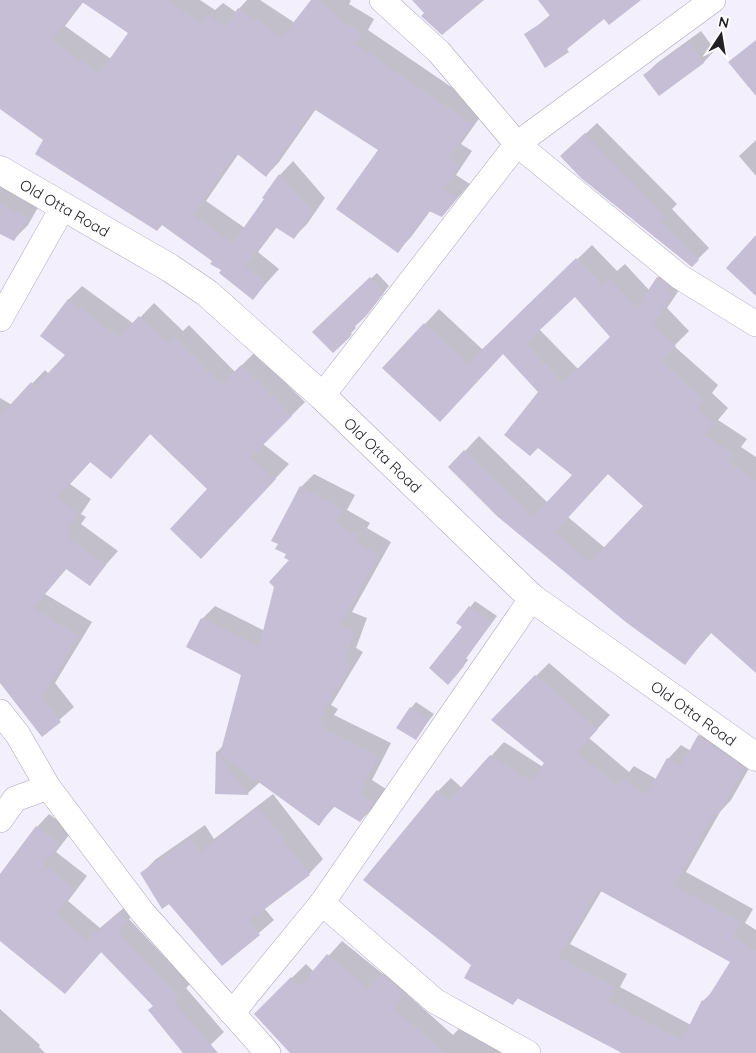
<svg xmlns="http://www.w3.org/2000/svg" width="756" height="1053" font-family="Quicksand,sans-serif">
  <style>
    .shadow { fill: #0003; fill-rule: evenodd }
    .building { fill: #c6bed4; fill-rule: evenodd }
    .lines { fill: none; stroke-linecap: round; stroke-linejoin: round }
    .minor-casing { stroke: #aca4b9; stroke-width: 26 }
    .tertiary-casing { stroke: #aca4b9; stroke-width: 29 }
    .minor { stroke: #fff; stroke-width: 25 }
    .tertiary { stroke: #fff; stroke-width: 28 }
    .labels { text-anchor: middle; dominant-baseline: central; stroke-width: 4; stroke-linejoin: round; paint-order: stroke }
    .street-label { font-size: 15px; fill: #232028; stroke: #fff }
  </style>
  <rect width="100%" height="100%" fill="#f4effd"/>
  <g class="shadow">
    <path d="M1,0H200L215,10L223,3L236,12L247,0H260L295,23L313,0H350L351,1L349,4L374,19L368,30L485,110L461,144L472,151L456,175L470,184L442,216L431,210L411,237L398,251L380,150L316,109L279,162L266,176L239,153L206,201L245,228L280,175L293,161L325,198L307,224L293,238L277,227L258,252L279,269L253,298L214,261L0,108ZM84,1L130,33L111,59L65,26Z"/>
    <path d="M544,0H639L604,17L535,28L551,14Z"/>
    <path d="M701,31L715,50L704,62L659,94L645,75L657,63Z"/>
    <path d="M597,123L677,204L672,209L709,248L691,266L562,156Z"/>
    <path d="M756,140V176L739,156Z"/>
    <path d="M0,182L40,204L28,225L14,239L1,233L0,235Z"/>
    <path d="M592,245L617,271L625,264L649,290L658,277L672,263L686,280L667,308L689,331L674,346L718,385L712,393L728,408L718,420L747,439L741,447L756,457V671L712,632L685,663L450,467L479,436L548,503L574,475L540,392L504,352L454,406L425,324L439,309L483,350ZM575,296L612,337L578,369L539,329ZM608,473L644,506L605,548L568,517Z"/>
    <path d="M377,273L389,286L371,309L354,325L356,328L333,351L314,332Z"/>
    <path d="M82,286L134,324L154,303L183,331L189,325L235,372L255,352L305,402L263,444L289,464L215,543L208,489L151,433L111,477L91,461L70,484L91,499L81,514L86,517L81,524L118,551L89,584L67,568L45,594L92,622L55,683L74,707L42,735L0,669V398L12,405L45,370L49,374L67,355L42,336L69,299Z"/>
    <path d="M314,474L355,495L347,510L370,523L367,528L391,542L352,612L367,618L356,648L363,652L331,705L338,709L334,715L391,743L372,780L386,789L373,808L360,821L335,806L318,825L260,782L248,793H216L217,752L223,746L242,674L202,619L215,606L265,631L291,560L301,487Z"/>
    <path d="M475,601L497,616L466,658L468,660L454,678L464,627L458,623Z"/>
    <path d="M549,663L610,715L589,738L629,772L634,766L656,779L668,759L681,745L691,751L699,736L712,723L756,756L731,800L720,812L686,872L753,909L745,923L756,930V1053H621L619,1050L519,997L513,1004L472,965L438,791L451,778L462,788L504,742L543,767L546,763L536,676ZM602,890L732,962L714,990L703,1001L691,1025L620,987L627,974L570,944Z"/>
    <path d="M416,702L434,714L415,738L411,708Z"/>
    <path d="M273,794L323,859L309,874L264,908L274,920L222,965L142,873L156,859L205,825L214,839Z"/>
    <path d="M49,814L72,831L56,852L87,876L68,901L100,928L132,901L139,908L129,919L190,984L186,988L224,1032L202,1053H185L154,1006L102,951L65,992L0,940V876L37,827Z"/>
    <path d="M342,941L383,974L397,961L418,979L408,995L453,1035L469,1018L509,1053H292L255,1014L306,964L314,972Z"/>
    <path d="M0,1009L40,1045L39,1047L45,1053H0Z"/>
  </g>
  <g class="building">
    <path d="M0,0H167L202,24L208,15L225,27L238,8L282,37L311,0H318L339,16L337,18L362,33L355,44L472,124L449,158L459,165L443,189L458,197L442,217L429,211L398,253L336,209L378,150L314,109L266,177L236,153L193,215L233,243L264,199L262,198L279,174L313,212L294,239L275,227L245,266L266,283L253,300L219,273L221,270L210,264L212,261L162,225L157,231L35,154L43,140L0,109ZM82,2L128,33L99,74L52,40Z"/>
    <path d="M412,0H484L442,35L421,16L424,13Z"/>
    <path d="M538,0H641L609,25L604,19L567,49L569,52L545,68L524,34L551,17Z"/>
    <path d="M756,40V96L728,62Z"/>
    <path d="M689,42L704,63L659,96L643,75Z"/>
    <path d="M585,133L666,217L661,222L699,260L692,267L581,178L560,156Z"/>
    <path d="M0,204L27,218L14,241L0,234Z"/>
    <path d="M756,235V296L726,268Z"/>
    <path d="M576,258L602,285L610,278L637,307L657,277L670,287L666,291L672,295L653,324L676,346L661,361L705,401L698,408L715,424L705,435L733,454L728,462L756,481V673L710,632L685,665L627,623L498,517L448,467L464,450L533,517L572,475L538,448L530,456L504,435L538,392L503,354L440,422L382,368L424,323L468,363ZM575,297L610,337L563,383L525,344ZM608,474L643,506L590,562L555,532Z"/>
    <path d="M370,277L384,293L366,316L349,332L352,334L349,338L333,353L312,332Z"/>
    <path d="M68,299L119,337L139,316L169,344L175,338L221,385L241,365L292,416L250,458L276,479L201,559L170,529L207,489L150,434L111,479L90,462L57,498L78,513L69,528L73,531L68,538L106,565L90,586L66,569L33,608L79,636L42,698L61,722L42,737L0,683V416L31,382L35,387L65,355L40,336Z"/>
    <path d="M300,486L342,509L335,523L358,536L355,542L379,555L340,625L355,631L344,661L351,666L319,719L325,722L322,728L378,756L360,794L374,802L360,822L333,806L319,826L220,754L241,675L186,647L201,618L259,647L274,587L269,582L289,560L284,558L286,554L275,549L278,544L271,541Z"/>
    <path d="M469,606L492,622L462,664L464,666L448,685L429,668L462,627L456,623Z"/>
    <path d="M535,675L598,729L577,752L616,785L620,779L647,794L667,758L681,766L698,735L744,768L718,815L714,813L674,886L741,922L733,937L756,951V1053H622L517,998L513,1005L464,978L471,965L363,880L437,790L449,801L490,755L532,781L544,763L491,720ZM597,889L730,962L705,1002L702,1000L682,1040L608,1001L615,987L558,957L581,921Z"/>
    <path d="M410,707L429,720L416,740L396,728Z"/>
    <path d="M216,751L249,795L215,794Z"/>
    <path d="M259,807L310,875L249,921L260,935L222,966L169,904L162,909L140,873L190,838L200,852Z"/>
    <path d="M36,826L60,844L44,865L75,889L56,914L87,940L118,913L127,921L118,932L179,997L174,1002L218,1053H183L148,1010L153,1006L101,952L65,994L0,941V874Z"/>
    <path d="M327,954L368,988L382,974L404,993L395,1009L444,1053H290L254,1014L291,977L300,986Z"/>
  </g>
  <g class="lines">
    <g class="minor-casing">
      <g id="minor">
        <path d="M382,0L439,52L517,144L680,277L756,324"/>
        <path d="M0,319L63,207"/>
        <path d="M322,396L517,144L713,0"/>
        <path d="M0,712L18,735L48,787L143,913L268,1053"/>
        <path d="M0,820L15,799L48,787"/>
        <path d="M322,903L435,1001L528,1053"/>
        <path d="M232,1013L322,903L532,598"/>
      </g>
    </g>
    <g class="tertiary-casing">
      <g id="tertiary">
        <path id="s1" d="M0,170L170,268L207,293L322,396L532,598L756,757"/>
      </g>
    </g>
    <use href="#minor" class="minor"/>
    <use href="#tertiary" class="tertiary"/>
  </g>
  <g class="labels">
    <g class="street-label">
      <text stroke="none"><textPath href="#s1" startOffset="75">Old Otta Road</textPath></text>
      <text stroke="none"><textPath href="#s1" startOffset="480">Old Otta Road</textPath></text>
      <text stroke="none"><textPath href="#s1" startOffset="885">Old Otta Road</textPath></text>
    </g>
  </g>
  <g transform="translate(721 35) rotate(12)" stroke="#ffffff" stroke-width="4" paint-order="stroke">
  <path d="M0-4L9 19L0 12L-9 19Z" fill="#232028"/>
  <text y="-8" font-size="14" font-weight="bold" text-anchor="middle" fill="#232028">N</text>
  </g>
</svg>
